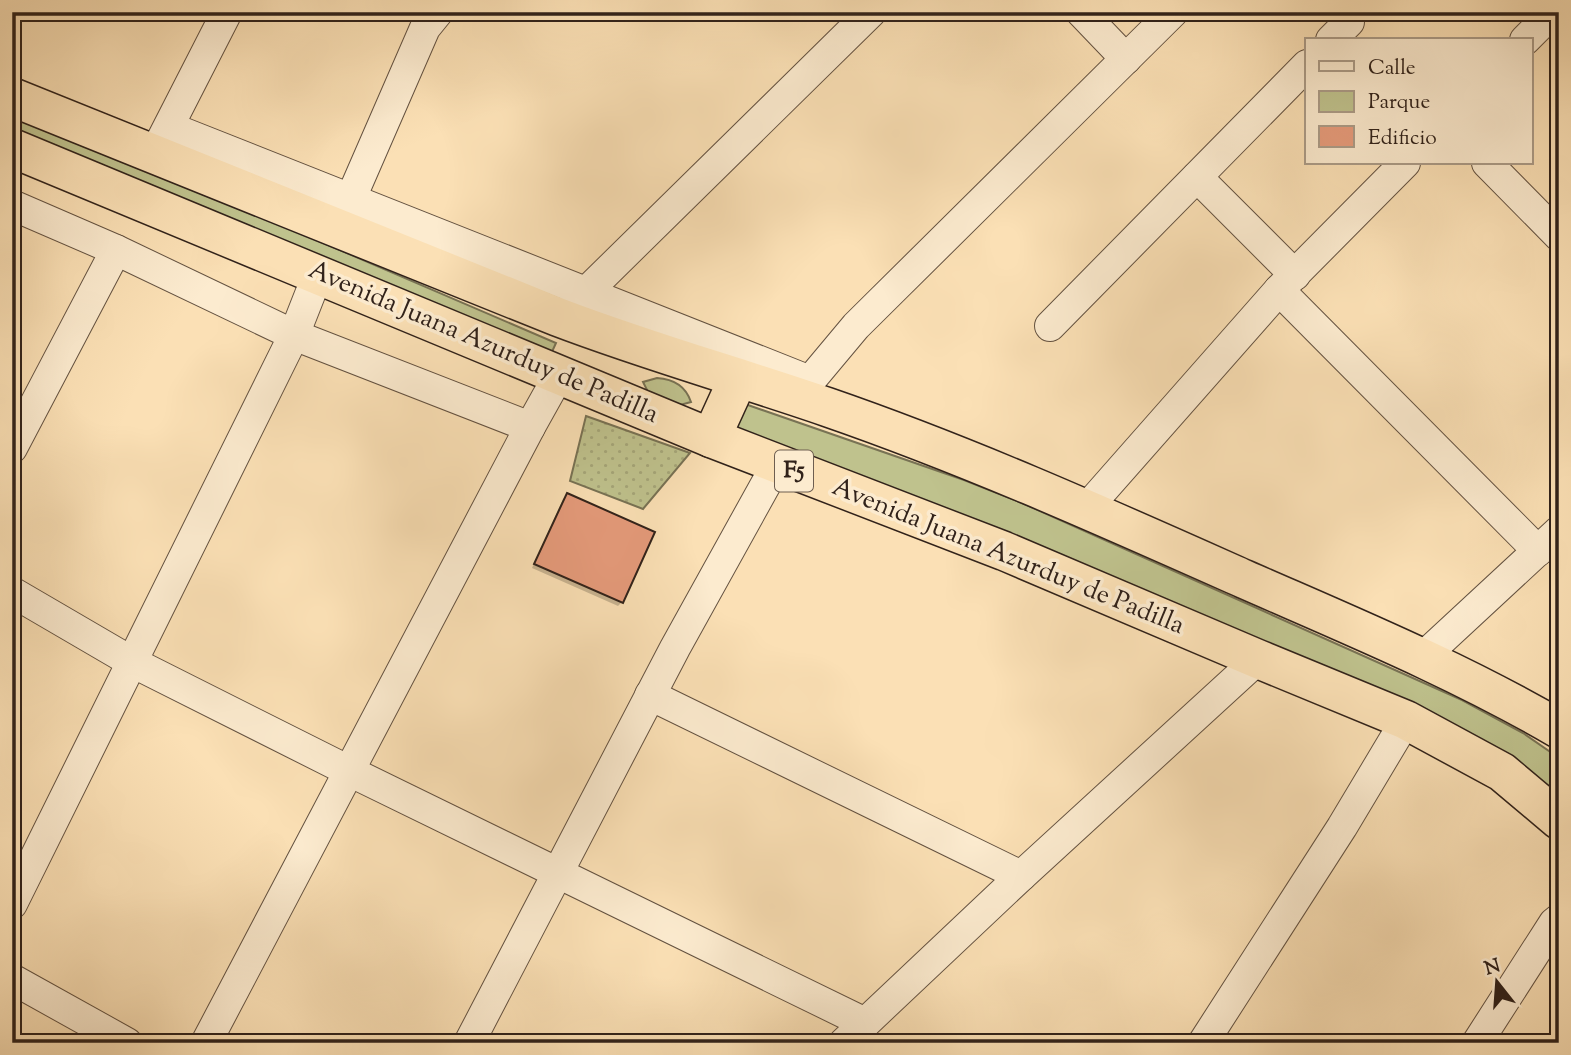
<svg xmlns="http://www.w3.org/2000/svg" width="1571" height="1055" font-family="'Sorts Mill Goudy',serif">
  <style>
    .grass { fill: url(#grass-dots); stroke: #787254; stroke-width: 2 }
    .park { fill: #bfc28d; stroke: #787254; stroke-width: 2 }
    .shadow { fill: #0003 }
    .building { fill: #e69b7b; stroke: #31221a; stroke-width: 2 }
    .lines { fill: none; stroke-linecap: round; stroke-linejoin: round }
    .minor-casing { stroke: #645241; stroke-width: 32 }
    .highway-casing { stroke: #31221a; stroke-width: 41 }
    .minor { stroke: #fcebcf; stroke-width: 30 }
    .highway { stroke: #fbe0b5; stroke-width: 38 }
    .labels { text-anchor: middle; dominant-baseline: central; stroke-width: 7; stroke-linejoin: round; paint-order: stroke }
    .shield { fill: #fcebcf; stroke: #6e5e50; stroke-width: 2 }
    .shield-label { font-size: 24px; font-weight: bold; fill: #31221a }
    .street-label { font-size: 26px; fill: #31221a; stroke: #fcebcf }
  </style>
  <defs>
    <pattern id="grass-dots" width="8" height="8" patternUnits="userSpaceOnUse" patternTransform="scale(1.75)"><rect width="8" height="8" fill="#bfc28d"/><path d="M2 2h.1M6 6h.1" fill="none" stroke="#a5a679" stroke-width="1.8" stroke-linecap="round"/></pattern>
  </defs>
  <rect width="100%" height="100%" fill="#fbe0b5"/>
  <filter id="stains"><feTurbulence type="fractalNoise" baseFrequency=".00286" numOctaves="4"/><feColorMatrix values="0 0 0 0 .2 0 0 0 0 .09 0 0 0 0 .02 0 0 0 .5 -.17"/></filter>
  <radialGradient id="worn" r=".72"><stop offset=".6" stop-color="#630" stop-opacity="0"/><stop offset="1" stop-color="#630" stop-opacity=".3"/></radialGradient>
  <path class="grass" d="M586,416L690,453L643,509L570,481Z"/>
  <g class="park">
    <path d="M12,114L249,211L556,343L551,354L12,134Z"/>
    <path d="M657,378C674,379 686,387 691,402L680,405L649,394L643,382Z"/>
    <path d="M745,404L964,480L1022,503L1462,700L1523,733L1559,758V799L733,428Z"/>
  </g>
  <path class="shadow" d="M567,495L622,602L618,606L532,568L563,499Z"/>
  <path class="building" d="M567,493L655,532L623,603L534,564Z"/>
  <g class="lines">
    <g class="minor-casing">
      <g id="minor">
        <path d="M1081,12L1126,59"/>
        <path d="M1331,40L1349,22"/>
        <path d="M1525,40L1553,12"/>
        <path d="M169,127L810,381"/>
        <path d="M160,143L227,12"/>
        <path d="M1487,163L1559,236"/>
        <path d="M1197,177L1295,275"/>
        <path d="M351,198L425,28L438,12"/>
        <path d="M12,205L116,250L294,335L530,427"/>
        <path d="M1279,290L1538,551"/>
        <path d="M574,304L871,12"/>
        <path d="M1050,326L1307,65"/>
        <path d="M791,381H810L856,326L1173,12"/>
        <path d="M12,448L116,250"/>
        <path d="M1086,509L1279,290L1405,163"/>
        <path d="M12,592L132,662L349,771L865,1023"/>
        <path d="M1422,658L1559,531"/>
        <path d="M650,695L1021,876"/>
        <path d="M12,904L294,335L318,274"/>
        <path d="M12,979L127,1043"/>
        <path d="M206,1043L530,427L559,375"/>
        <path d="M469,1043L675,648L777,464"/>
        <path d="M844,1043L1021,876L1258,659"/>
        <path d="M1203,1043L1342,827L1406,720"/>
        <path d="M1477,1043L1554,923L1559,919"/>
      </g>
    </g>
    <g class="highway-casing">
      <g id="highway">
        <path d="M12,97L558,317C647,351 737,376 827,407C969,456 1107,518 1244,579C1351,626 1458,670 1559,729"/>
        <path d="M12,148L711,438L1004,551L1258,659L1406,720L1502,772L1559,820"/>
        <path d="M711,438L738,379"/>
      </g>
    </g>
    <use href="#minor" class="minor"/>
    <use href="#highway" class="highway"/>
  </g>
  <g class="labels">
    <rect class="shield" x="775" y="450.5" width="38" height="41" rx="5"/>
    <g class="shield-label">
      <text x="794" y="471">F5</text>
    </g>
    <g class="street-label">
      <text transform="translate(483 343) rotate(23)">Avenida Juana Azurduy de Padilla</text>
      <text transform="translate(1008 557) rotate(22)">Avenida Juana Azurduy de Padilla</text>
    </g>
  </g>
  <rect width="1571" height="1055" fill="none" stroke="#fbe0b5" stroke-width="42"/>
  <rect x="14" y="14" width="1543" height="1027" fill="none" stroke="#31221a" stroke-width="3.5"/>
  <rect x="21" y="21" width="1529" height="1013" fill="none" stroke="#31221a" stroke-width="2"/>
  <rect x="1305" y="38" width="228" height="126" fill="#fcebcf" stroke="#ab9b87" stroke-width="2"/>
  <rect x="1319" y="61" width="35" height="10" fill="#fcebcf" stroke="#ab9b87" stroke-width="2"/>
  <text x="1368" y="74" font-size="21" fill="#31221a">Calle</text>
  <rect x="1319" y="91" width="35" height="21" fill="#bfc28d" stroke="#ab9b87" stroke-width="2"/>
  <text x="1368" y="108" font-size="21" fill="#31221a">Parque</text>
  <rect x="1319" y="126" width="35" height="21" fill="#e69b7b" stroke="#ab9b87" stroke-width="2"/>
  <text x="1368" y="144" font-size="21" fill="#31221a">Edificio</text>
  <g transform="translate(1497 982) rotate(343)" stroke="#fcebcf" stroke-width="5" paint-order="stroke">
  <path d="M0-5L12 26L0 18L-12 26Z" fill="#31221a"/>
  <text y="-10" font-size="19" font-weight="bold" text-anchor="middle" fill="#31221a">N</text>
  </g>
  <rect width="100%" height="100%" filter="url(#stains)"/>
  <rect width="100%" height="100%" fill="url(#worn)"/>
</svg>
